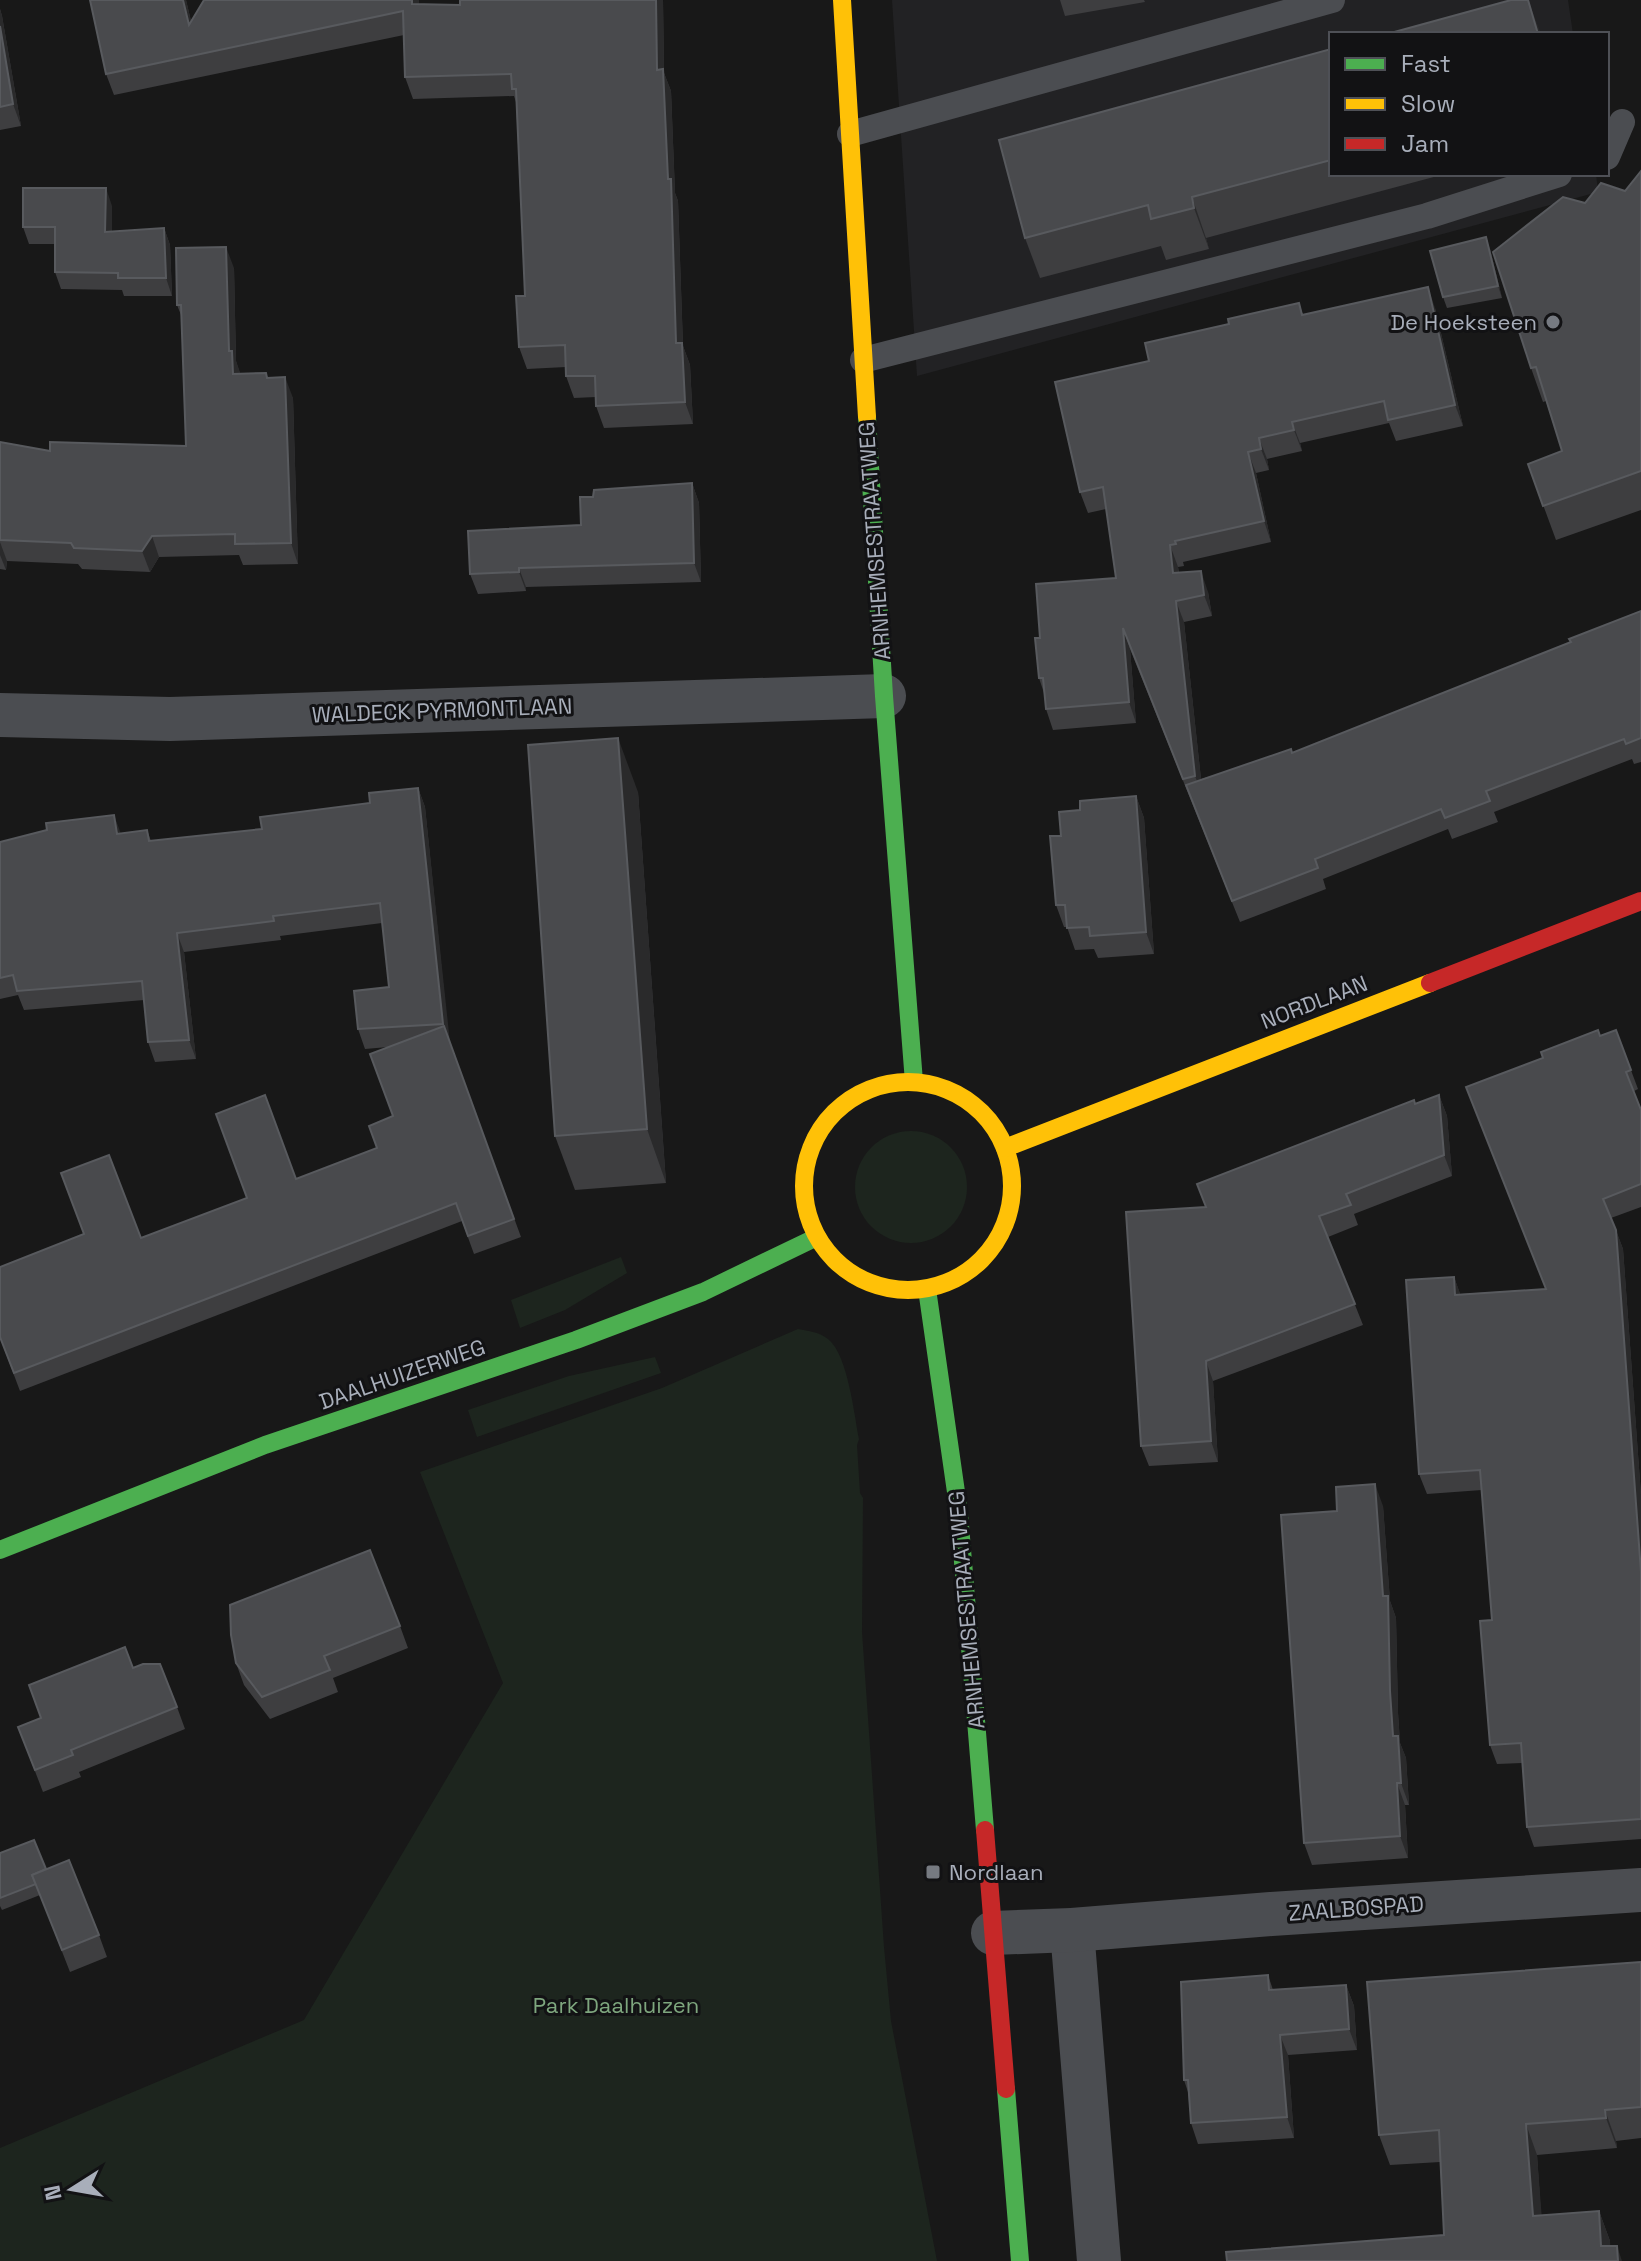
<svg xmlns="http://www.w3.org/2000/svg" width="1641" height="2261" font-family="'Space Grotesk',sans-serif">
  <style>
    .built { fill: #222224 }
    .green { fill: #1d251e }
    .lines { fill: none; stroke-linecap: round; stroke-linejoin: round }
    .lane { stroke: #4b4d51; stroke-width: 26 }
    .street { stroke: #4b4d51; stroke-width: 44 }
    .fast { stroke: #4caf50; stroke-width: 18 }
    .slow { stroke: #ffc107; stroke-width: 18 }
    .jam { stroke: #c62828; stroke-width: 18 }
    .wall { fill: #3e3e40 }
    .shaded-wall { fill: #2a2a2b }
    .building { fill: #494a4d; stroke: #585a5e; stroke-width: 2 }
    .poi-dot { fill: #767a81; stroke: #121214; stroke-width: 3 }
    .labels { text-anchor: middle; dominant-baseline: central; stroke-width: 6; stroke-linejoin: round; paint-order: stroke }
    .poi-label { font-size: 22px; fill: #a8aeba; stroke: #121214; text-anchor: end }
    .street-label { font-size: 22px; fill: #a8aeba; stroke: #121214 }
    .park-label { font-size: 22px; fill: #7ea67e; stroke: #121214 }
  </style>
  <rect width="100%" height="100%" fill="#181818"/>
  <path class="built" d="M892,0H1568L1573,34H1331V174H1596L1598,192L917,376Z"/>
  <g class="green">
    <circle cx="911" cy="1187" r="56"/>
    <path d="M621,1257L627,1273L565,1310L520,1328L511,1300Z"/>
    <path d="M798,1329C809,1331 819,1332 828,1339C848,1355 854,1414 859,1439L857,1445L860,1493L863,1498L862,1632L884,1947L891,2021L937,2261H0V2148L304,2020L503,1683L420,1472L662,1388Z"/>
    <path d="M655,1357L661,1373L477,1437L468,1410L569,1376Z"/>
  </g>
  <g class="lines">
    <g class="lane">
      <path d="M850,134L1332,0"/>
      <path d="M1607,157L1622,122"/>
      <path d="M863,360L1427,216L1559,174"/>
    </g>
    <g class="street">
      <path d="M0,715L170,719L884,696"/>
      <path d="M1072,1930L1099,2261"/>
      <path d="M993,1933L1072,1930L1271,1914L1641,1890"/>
    </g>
    <g class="fast">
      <path d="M867,417L884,696L914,1082"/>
      <path d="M927,1289L959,1513L985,1830"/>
      <path d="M0,1550L265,1445L576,1340L703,1292L817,1237"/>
      <path d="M1006,2089L1020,2261"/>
    </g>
    <g class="slow">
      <path d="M842,0L867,417"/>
      <circle cx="908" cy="1186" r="104"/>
      <path d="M1005,1148L1430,983"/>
    </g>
    <g class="jam">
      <path d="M1430,983L1641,901"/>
      <path d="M985,1830L1006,2089"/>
    </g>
  </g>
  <g class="wall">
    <path d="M186,0L191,21L204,0H419V5H460V0H663L664,73L671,91L675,193L678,201L683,346L690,365L693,424L604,428L596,406V397L574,398L566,376V367L527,369L519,347L525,296L516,102L514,96L413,99L405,77L404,35L114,95L106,74Z"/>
    <path d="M1060,0H1144L1145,2L1065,16Z"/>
    <path d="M0,9L2,16L21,126L0,130Z"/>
    <path d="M1331,49V174H1445L1206,238L1209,249L1166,260L1161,246L1040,278L1025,238Z"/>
    <path d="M1641,171V510L1556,540L1528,464L1562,451L1546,401L1543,402L1531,368L1585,203L1625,191Z"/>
    <path d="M112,206V232L164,228L170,245L172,296H124L122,290L61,289L55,272V244H29L23,227Z"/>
    <path d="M1490,249L1502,298L1447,308L1443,297Z"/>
    <path d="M234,268L236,361L240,374L266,373L268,378L293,398L298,564L243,565L239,555L159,557L150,572L82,569L78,564L7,561L6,570L0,569V442L50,451L186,446L181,315L177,305Z"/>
    <path d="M1299,303L1303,315L1435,308L1463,426L1396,441L1389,423L1300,443L1302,451L1267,459L1269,470L1256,473L1271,542L1183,562L1184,566L1178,567L1179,573L1208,592L1212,616L1184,622L1201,779L1292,753L1571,642L1641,611V762L1634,764L1632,759L1494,812L1498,822L1452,839L1448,829L1323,879L1326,889L1240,922L1130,649L1136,723L1053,730L1046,709L1044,693L1039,678L1040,638L1116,578L1106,509L1088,513L1080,492L1149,361L1229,324Z"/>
    <path d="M692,483L699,503L701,582L526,587V591L478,594L470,574L581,525L593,497Z"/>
    <path d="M418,788L425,807L449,1041L521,1237L474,1254L462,1221L20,1391L0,1338L141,1238L377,1148L393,1116L388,1047L365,1049L358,1029L389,987L382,923L280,936L281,940L184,952L196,1059L155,1062L148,1042L144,1000L24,1010L18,995L0,999V842L121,833L147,830L151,841L262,829L370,803Z"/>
    <path d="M638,792L666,1183L575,1190L555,1136Z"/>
    <path d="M1136,796L1144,818L1154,954L1098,958L1094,949L1075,950L1067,927H1064L1056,905L1061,836L1080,810Z"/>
    <path d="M1616,1030L1638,1089L1634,1091L1641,1110V1207L1611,1218L1623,1249L1641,1495V1839L1534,1847L1527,1827L1522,1763L1497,1764L1490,1745L1492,1620L1482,1490L1427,1494L1419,1474L1454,1277L1460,1294L1545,1289L1600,1036Z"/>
    <path d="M1439,1095L1447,1116L1452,1176L1354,1214L1358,1225L1328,1237L1363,1325L1213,1381L1218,1462L1149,1466L1141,1446L1205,1207L1415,1104Z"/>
    <path d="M1383,1506L1390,1601L1396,1618L1398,1713L1400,1743L1406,1758L1409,1805H1405L1408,1858L1312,1865L1304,1843Z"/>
    <path d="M400,1626L408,1648L333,1678L338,1692L270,1719L244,1685L236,1663Z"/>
    <path d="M133,1668L177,1707L185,1729L79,1772L81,1777L43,1792L18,1727L41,1718Z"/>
    <path d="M0,1853L46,1869L99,1935L107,1957L70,1972L40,1895L2,1910L0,1906Z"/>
    <path d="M1641,1962V2138L1616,2141L1617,2148L1537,2155L1541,2215L1599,2211L1610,2241V2246L1444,2235L1440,2162L1390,2165L1379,2135Z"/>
    <path d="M1268,1975L1273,1990L1346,1985L1354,2006L1357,2050L1288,2055L1294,2138L1198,2144L1191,2123L1188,2092L1184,2080Z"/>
  </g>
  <g class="shaded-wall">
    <path d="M183,0H186L197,47L189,25Z"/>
    <path d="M412,0H419L420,26L412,4Z"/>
    <path d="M656,0H663L664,73L671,91L675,193L678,201L683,346L690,365L693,424L685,402L676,343L668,179L657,70Z"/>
    <path d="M1528,0L1541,34H1538Z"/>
    <path d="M0,9L2,16L21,126L13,104L0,26Z"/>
    <path d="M106,188L112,206V249L105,232Z"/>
    <path d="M1192,197L1206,238L1209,249L1194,208Z"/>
    <path d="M164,228L170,245L172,296L166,278Z"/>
    <path d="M1486,237L1490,249L1502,298L1498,286Z"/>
    <path d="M226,247L234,268L236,361L240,372L241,395L233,374L229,351Z"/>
    <path d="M1428,287L1435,308L1463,426L1455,405Z"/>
    <path d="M285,377L293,398L298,564L291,543Z"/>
    <path d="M1292,422L1300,443L1302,451L1294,430Z"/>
    <path d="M1259,438L1267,459L1269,470L1261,449Z"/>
    <path d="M1248,452L1256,473L1271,542L1264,521Z"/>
    <path d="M692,483L699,503L701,582L694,563Z"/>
    <path d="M152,536L159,557L150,572L142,551Z"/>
    <path d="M0,542L7,561L6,570L0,555Z"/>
    <path d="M1170,545L1178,567L1181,594L1173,573Z"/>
    <path d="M519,568L526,587V591L519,572Z"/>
    <path d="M1201,571L1208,592L1212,616L1204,595Z"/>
    <path d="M1176,601L1184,622L1203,797L1195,776Z"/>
    <path d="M1123,628L1130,649L1136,723L1129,702Z"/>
    <path d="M618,738L638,792L666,1183L647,1129Z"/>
    <path d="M418,788L425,807L450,1043L443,1024Z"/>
    <path d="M1136,796L1144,818L1154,954L1146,932Z"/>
    <path d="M114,815L121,834H117Z"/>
    <path d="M177,933L184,952L196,1059L189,1040Z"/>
    <path d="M1439,1095L1447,1116L1452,1176L1444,1155Z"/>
    <path d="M1616,1230L1623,1249L1641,1495V1572Z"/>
    <path d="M1454,1277L1461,1296L1455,1295Z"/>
    <path d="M1206,1361L1213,1381L1218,1462L1211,1441Z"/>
    <path d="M1375,1484L1383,1506L1390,1601L1396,1618L1398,1713L1400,1743L1406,1758L1409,1805L1401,1783L1393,1736Z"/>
    <path d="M1397,1783L1405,1805L1408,1858L1400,1836Z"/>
    <path d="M1346,1985L1354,2006L1357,2050L1349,2029Z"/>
    <path d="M1280,2035L1288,2055L1294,2138L1287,2117Z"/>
    <path d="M1605,2110L1616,2141L1617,2148L1606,2118Z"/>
    <path d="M1526,2124L1537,2155L1544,2246L1533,2216Z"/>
    <path d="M1599,2211L1610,2241L1611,2261L1601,2246Z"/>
    <path d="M1617,2246L1622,2261H1618Z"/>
  </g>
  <g class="building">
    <path d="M90,0H183L189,25L204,0H412V4L460,5V0H656L657,70L663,69L668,179H671L676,343H682L685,402L596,406L595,376H566L565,345L519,347L516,296H525L516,89H512L511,74L405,77L403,11L106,74Z"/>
    <path d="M1511,0H1528L1538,34H1387Z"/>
    <path d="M0,26L13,104L0,107Z"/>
    <path d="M1331,49V160L1192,197L1194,208L1151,219L1148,205L1025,238L999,140Z"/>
    <path d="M1641,171V471L1543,506L1528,464L1562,451L1536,367L1531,368L1493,252L1563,197L1585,203L1601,183L1625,191Z"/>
    <path d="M23,188H106L105,232L164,228L166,278H118V273L55,272V227H23Z"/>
    <path d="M1486,237L1498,286L1443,297L1430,251Z"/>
    <path d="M226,247L229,351H232L233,374L266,373L267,378L285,377L291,543L235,544V534L152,536L142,551L74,548L71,543L0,540V442L50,451V442L186,446L181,305H177L176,248Z"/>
    <path d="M1428,287L1455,405L1388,420L1384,401L1292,422L1294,430L1259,438L1261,449L1248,452L1264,521L1175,541L1176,544L1170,545L1173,573L1201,571L1204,595L1176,601L1195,776L1183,779L1123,628L1129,702L1046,709L1043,678H1039L1035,638H1040L1036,584L1116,578L1103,487L1080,492L1055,382L1149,361L1145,343L1229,324L1228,319L1299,303L1302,315Z"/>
    <path d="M692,483L694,563L519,568V572L470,574L468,531L581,525L580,497H593L594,490Z"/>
    <path d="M1641,611V738L1626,744L1624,739L1486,791L1490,801L1445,818L1441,809L1315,859L1318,868L1232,901L1186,785L1291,749L1292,753L1571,642L1569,639Z"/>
    <path d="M618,738L647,1129L555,1136L528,745Z"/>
    <path d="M418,788L443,1024L358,1029L354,991L389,987L380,903L273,916L274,921L177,933L189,1040L148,1042L142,981L17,991L13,975L0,978V842L47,830L46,823L114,815L117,834L147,830L149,841L262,829L260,817L370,803L369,793Z"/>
    <path d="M1136,796L1146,932L1090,936L1089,927L1067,928L1065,905H1056L1050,836H1061L1059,812L1080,810V801Z"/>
    <path d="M444,1026L514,1219L468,1236L456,1203L14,1373L0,1337V1267L84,1234L61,1173L109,1155L141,1238L247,1198L216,1114L265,1095L296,1179L377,1148L369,1126L393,1116L370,1054Z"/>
    <path d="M1598,1030L1600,1036L1616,1030L1631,1070L1626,1072L1641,1110V1184L1603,1199L1616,1230L1641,1572V1819L1527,1827L1521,1743L1490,1745L1480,1621L1492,1620L1480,1470L1419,1474L1406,1280L1454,1277L1455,1295L1546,1289L1466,1087L1543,1058L1541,1052Z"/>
    <path d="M1439,1095L1444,1155L1346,1194L1351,1205L1319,1216L1355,1304L1206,1361L1211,1441L1141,1446L1126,1212L1206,1207L1197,1184L1414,1100L1415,1104Z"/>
    <path d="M1375,1484L1383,1596H1388L1390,1691L1393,1736H1398L1401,1783H1397L1400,1836L1304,1843L1281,1515L1337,1511L1336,1487Z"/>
    <path d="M370,1550L400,1626L324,1656L330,1670L262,1697L236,1663L231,1635L230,1605Z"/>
    <path d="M125,1647L133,1668L143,1664H160L177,1707L71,1750L73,1755L35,1770L18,1727L41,1718L29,1685Z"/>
    <path d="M34,1840L46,1869L32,1875L36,1884L0,1898V1853Z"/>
    <path d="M69,1860L99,1935L62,1950L32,1875Z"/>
    <path d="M1641,1962V2107L1605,2110L1606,2118L1526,2124L1533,2216L1599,2211L1601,2246H1617L1618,2261H1227L1226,2252L1444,2235L1439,2130L1379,2135L1367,1982Z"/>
    <path d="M1268,1975L1269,1990L1346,1985L1349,2029L1280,2035L1287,2117L1191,2123L1188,2080H1184L1181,1982Z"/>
  </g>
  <g class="poi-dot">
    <circle cx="1553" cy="322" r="8"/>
    <rect x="925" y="1864" width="16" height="16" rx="4"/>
  </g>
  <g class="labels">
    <g class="poi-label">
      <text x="1537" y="322">De Hoeksteen</text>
      <text x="949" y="1872" text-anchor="start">Nordlaan</text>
    </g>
    <g class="street-label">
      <text transform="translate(874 541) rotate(-94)">ARNHEMSESTRAATWEG</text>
      <text transform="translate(442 710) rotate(-2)">WALDECK PYRMONTLAAN</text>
      <text transform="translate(1314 1002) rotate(-21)">NORDLAAN</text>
      <text transform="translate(402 1374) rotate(-19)">DAALHUIZERWEG</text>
      <text transform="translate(966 1610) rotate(-95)">ARNHEMSESTRAATWEG</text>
      <text transform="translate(1356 1908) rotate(-4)">ZAALBOSPAD</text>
    </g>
    <g class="park-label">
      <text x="616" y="2005">Park Daalhuizen</text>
    </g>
  </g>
  <rect x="1329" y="32" width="280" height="144" fill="#121214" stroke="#4e5056" stroke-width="2"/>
  <rect x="1345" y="58" width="40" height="12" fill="#4caf50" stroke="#4e5056" stroke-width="2"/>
  <text x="1401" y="72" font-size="24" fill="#a8aeba">Fast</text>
  <rect x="1345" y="98" width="40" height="12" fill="#ffc107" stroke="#4e5056" stroke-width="2"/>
  <text x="1401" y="112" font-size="24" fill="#a8aeba">Slow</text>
  <rect x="1345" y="138" width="40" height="12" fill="#c62828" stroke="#4e5056" stroke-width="2"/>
  <text x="1401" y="152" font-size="24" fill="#a8aeba">Jam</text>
  <g transform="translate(72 2189) rotate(259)" stroke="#121214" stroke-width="6" paint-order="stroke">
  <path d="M0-6L14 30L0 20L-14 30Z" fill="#a8aeba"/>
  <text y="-12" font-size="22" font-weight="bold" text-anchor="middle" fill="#a8aeba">N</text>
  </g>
</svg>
